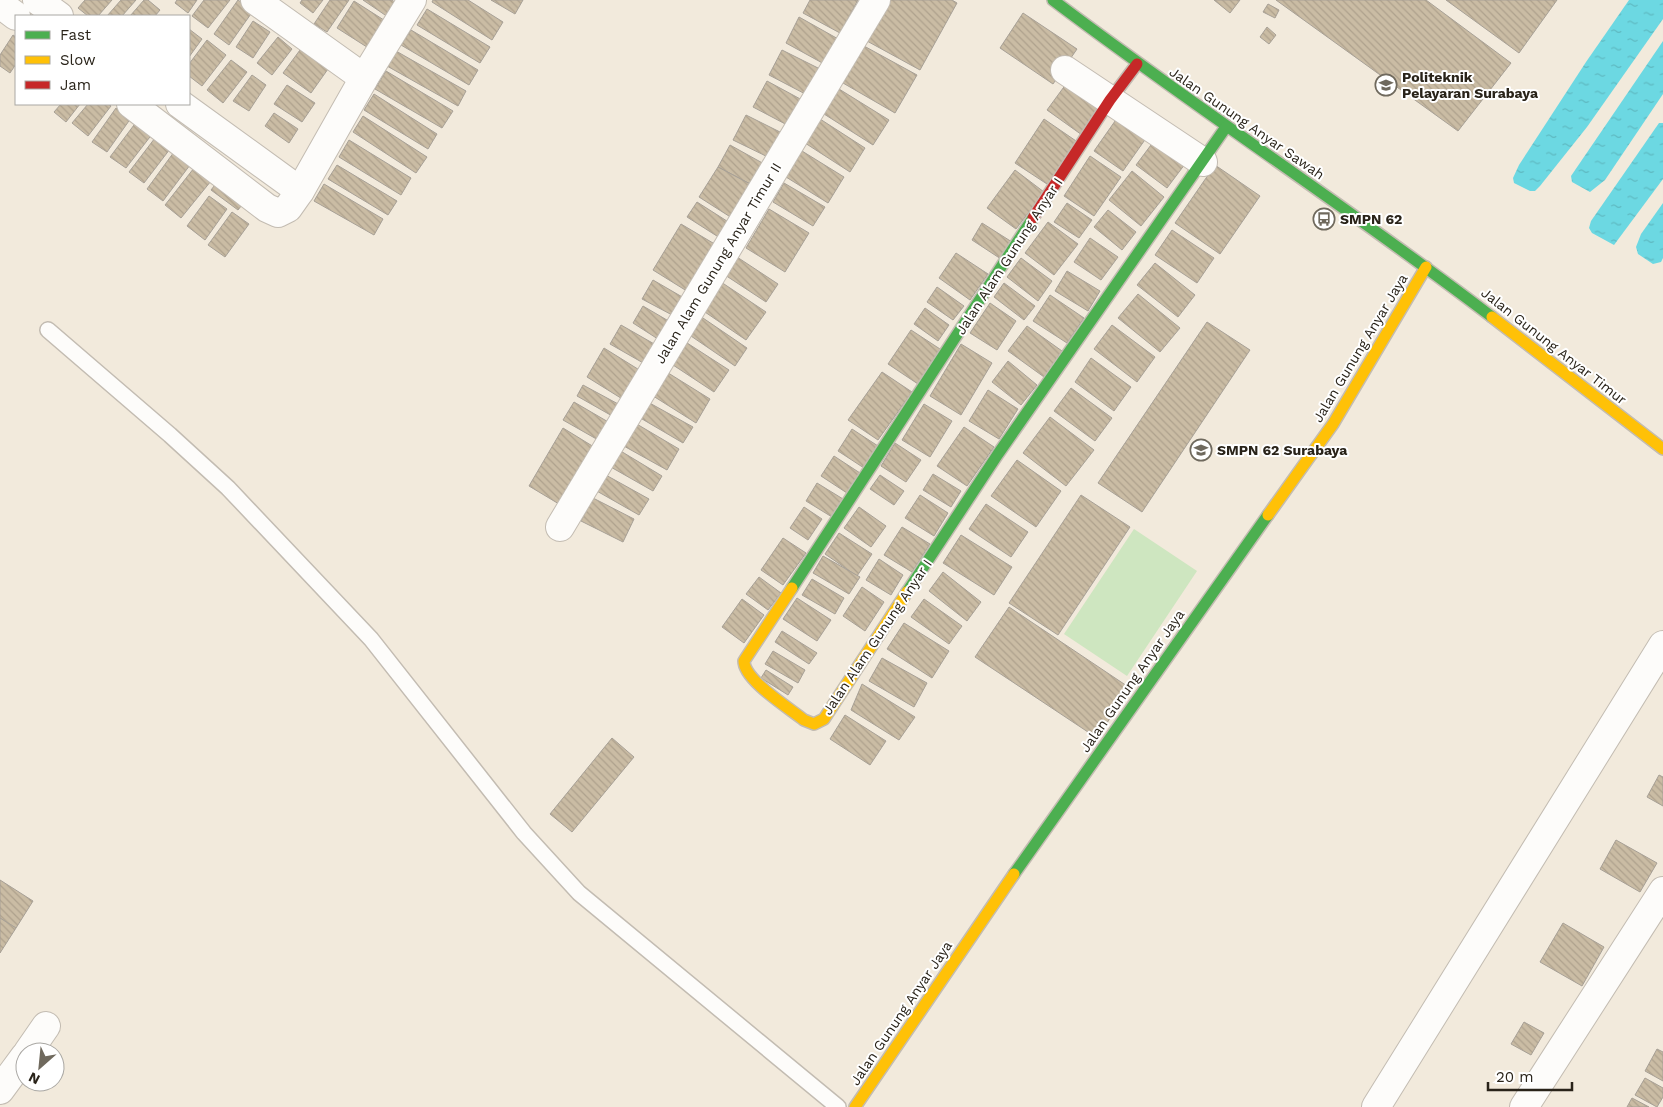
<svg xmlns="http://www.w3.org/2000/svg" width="1663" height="1107" font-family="'Work Sans',sans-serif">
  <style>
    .park { fill: #cee6c0 }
    .water { fill: url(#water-ripples) }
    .building { fill: url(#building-back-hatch); stroke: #a7a096 }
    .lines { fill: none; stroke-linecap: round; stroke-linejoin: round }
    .lane-casing { stroke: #c3bcb2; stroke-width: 18 }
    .street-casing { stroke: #c3bcb2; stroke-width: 30 }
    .fast-casing { stroke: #c3bcb2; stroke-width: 14 }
    .slow-casing { stroke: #c3bcb2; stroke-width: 14 }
    .jam-casing { stroke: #c3bcb2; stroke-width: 14 }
    .lane { stroke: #fdfcfa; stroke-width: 15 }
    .street { stroke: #fdfcfa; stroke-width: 28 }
    .fast { stroke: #4caf50; stroke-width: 11 }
    .slow { stroke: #ffc107; stroke-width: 11 }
    .jam { stroke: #c62828; stroke-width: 11 }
    .labels { text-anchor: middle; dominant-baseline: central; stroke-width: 4; stroke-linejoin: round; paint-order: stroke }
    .poi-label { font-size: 14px; font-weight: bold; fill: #292319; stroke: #fff; text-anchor: start }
    .street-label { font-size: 14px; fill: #292319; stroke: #fff }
  </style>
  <defs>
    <pattern id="water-ripples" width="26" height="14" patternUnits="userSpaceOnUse" patternTransform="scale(1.25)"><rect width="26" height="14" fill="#6cd8e2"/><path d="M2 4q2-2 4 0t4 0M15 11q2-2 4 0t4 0" fill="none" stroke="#5eb9c1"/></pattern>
    <pattern id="building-back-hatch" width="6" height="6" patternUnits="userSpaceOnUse" patternTransform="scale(1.25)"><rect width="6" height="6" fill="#cabca4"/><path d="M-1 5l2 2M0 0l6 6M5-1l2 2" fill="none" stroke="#aea18d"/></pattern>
  </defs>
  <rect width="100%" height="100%" fill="#f2eadc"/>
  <path class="park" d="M1134,529L1197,571L1127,676L1064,634Z"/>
  <g class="water">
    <path d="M1629,0H1663V19L1587,127L1540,186L1535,191H1530L1514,183L1513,178L1519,165L1586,62Z"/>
    <path d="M1663,41V94L1605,180L1590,192L1572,182L1571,176Z"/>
    <path d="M1659,123H1663V179L1614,245L1592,233L1589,228L1591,221Z"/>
    <path d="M1663,203V258L1661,262L1653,264L1638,254L1636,247L1641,234Z"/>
  </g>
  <g class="building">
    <path d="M85,0H112L98,16H88L78,8Z"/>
    <path d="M121,0H136L122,16H107Z"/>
    <path d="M144,0H148L160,10L155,16H130Z"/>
    <path d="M177,0H197L188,13L175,3Z"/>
    <path d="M204,0H230L208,28L192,16Z"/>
    <path d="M238,0L253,11L229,45L214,34Z"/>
    <path d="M302,0H323L313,13L300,3Z"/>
    <path d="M330,0H349L327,32L314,24Z"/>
    <path d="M363,0H392L397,4L388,17Z"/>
    <path d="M433,0H468L503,22L492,40L432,2Z"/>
    <path d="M491,0H523L515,14Z"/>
    <path d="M810,0H858L840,33L803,13Z"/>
    <path d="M890,0H952L957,3L920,70L867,41Z"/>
    <path d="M1214,0H1240L1230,13Z"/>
    <path d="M1276,0H1426L1511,63L1458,131Z"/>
    <path d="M1446,0H1557L1519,53Z"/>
    <path d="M354,1L387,22L370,49L337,28Z"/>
    <path d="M1268,4L1279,10L1275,18L1263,12Z"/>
    <path d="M427,9L490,47L480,63L417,25Z"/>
    <path d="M1023,13L1077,49L1053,84L1000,48Z"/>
    <path d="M799,17L840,40L826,65L786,43Z"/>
    <path d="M253,21L270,32L253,58L236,47Z"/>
    <path d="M1267,27L1276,35L1269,44L1260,37Z"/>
    <path d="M189,29L202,39L189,57Z"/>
    <path d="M411,30L478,70L469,85L401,45Z"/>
    <path d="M13,35L16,37V64L10,73L0,66V55Z"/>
    <path d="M278,37L292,49L272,75L257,63Z"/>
    <path d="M207,40L226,55L202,86L189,76V64Z"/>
    <path d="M864,46L917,75L895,113L843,83Z"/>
    <path d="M300,50L328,69L311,93L283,73Z"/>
    <path d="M782,50L824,71L811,97L769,75Z"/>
    <path d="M396,51L466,91L458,106L387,66Z"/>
    <path d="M231,60L247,72L223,103L207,90Z"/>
    <path d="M386,71L453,111L442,128L375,89Z"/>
    <path d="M252,75L266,85L249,111L233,101Z"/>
    <path d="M1069,80L1103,105L1082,135L1047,110Z"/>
    <path d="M767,81L804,101L791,127L753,107Z"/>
    <path d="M287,85L315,103L302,122L274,104Z"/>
    <path d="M839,89L889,120L873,145L824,114Z"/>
    <path d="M374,94L437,134L428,149L364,110Z"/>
    <path d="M61,104H80L66,122L54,112Z"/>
    <path d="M88,104H108L111,106L88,136L72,123Z"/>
    <path d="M116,108L131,118L107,152L92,142Z"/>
    <path d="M274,113L298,129L289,143L265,126Z"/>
    <path d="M1120,114L1149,134L1123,171L1094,151Z"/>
    <path d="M746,115L784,134L772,159L733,140Z"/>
    <path d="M363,116L427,157L416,173L353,132Z"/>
    <path d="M820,119L865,148L850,172L805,143Z"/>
    <path d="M1044,119L1079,143L1050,186L1015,163Z"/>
    <path d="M137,121L153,133L126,168L110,157Z"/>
    <path d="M1157,137L1188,160L1167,188L1136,165Z"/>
    <path d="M155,138L170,149L144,183L129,172Z"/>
    <path d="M349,140L411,178L401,195L339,157Z"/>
    <path d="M730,145L766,165L754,186L718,167Z"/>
    <path d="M802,151L844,177L828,203L786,177Z"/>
    <path d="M174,152L190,165L163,201L147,189Z"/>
    <path d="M1090,156L1121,177L1094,216L1064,196Z"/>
    <path d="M337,165L397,201L388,215L328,179Z"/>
    <path d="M1215,165L1260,196L1220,254L1175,223Z"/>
    <path d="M718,167L754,186L732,218L699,197Z"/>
    <path d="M194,168L211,181L181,218L165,205Z"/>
    <path d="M1015,170L1044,192L1016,229L987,208Z"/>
    <path d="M1132,171L1164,197L1141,226L1109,200Z"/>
    <path d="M218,181L245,201L238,210L211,190Z"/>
    <path d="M784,183L825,207L813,226L773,202Z"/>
    <path d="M324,184L383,219L374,235L314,201Z"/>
    <path d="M209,196L227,209L205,240L187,226Z"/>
    <path d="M697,202L730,223L720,238L687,217Z"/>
    <path d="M1067,203L1092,220L1079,238L1054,222Z"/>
    <path d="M769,209L809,233L785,272L746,248Z"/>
    <path d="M1108,210L1136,232L1122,250L1094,227Z"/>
    <path d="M232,212L249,224L225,257L208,245Z"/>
    <path d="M1048,222L1078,244L1054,275L1025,253Z"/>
    <path d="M982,223L1012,242L1001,259L972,240Z"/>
    <path d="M681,224L718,246L690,293L653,270Z"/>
    <path d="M1172,230L1214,258L1197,283L1155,255Z"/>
    <path d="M1090,238L1118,257L1101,280L1074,262Z"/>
    <path d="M956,253L988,274L970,300L939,278Z"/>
    <path d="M737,257L778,284L766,302L725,275Z"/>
    <path d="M1021,258L1052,281L1038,301L1007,277Z"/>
    <path d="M1155,263L1195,295L1178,317L1137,285Z"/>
    <path d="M1067,271L1100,291L1088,311L1055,291Z"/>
    <path d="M653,280L684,298L674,316L642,299Z"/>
    <path d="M721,282L766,312L746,340L702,310Z"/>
    <path d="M1004,283L1035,306L1024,320L994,297Z"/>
    <path d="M937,287L964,306L953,320L927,302Z"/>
    <path d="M1138,294L1180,328L1160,352L1118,318Z"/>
    <path d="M1050,295L1084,318L1067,343L1033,321Z"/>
    <path d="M990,303L1016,321L997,350L970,333Z"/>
    <path d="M643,306L672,323L661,341L633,323Z"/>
    <path d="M925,308L949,325L938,341L914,324Z"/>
    <path d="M700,316L747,348L735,366L688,334Z"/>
    <path d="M1207,322L1250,350L1142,512L1098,483Z"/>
    <path d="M621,325L656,345L645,364L610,344Z"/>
    <path d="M1112,325L1155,357L1137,382L1094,349Z"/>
    <path d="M1027,326L1062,351L1044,377L1008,351Z"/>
    <path d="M911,330L940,349L918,384L888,364Z"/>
    <path d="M684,341L729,370L714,392L670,363Z"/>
    <path d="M961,344L992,363L961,415L930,396Z"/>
    <path d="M604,348L641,371L624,400L587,377Z"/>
    <path d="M1091,358L1131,387L1114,411L1075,382Z"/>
    <path d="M1008,361L1037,385L1021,405L992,382Z"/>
    <path d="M665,371L710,399L696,423L650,394Z"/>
    <path d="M882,372L912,392L878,440L848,420Z"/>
    <path d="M583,385L620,405L614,417L577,396Z"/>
    <path d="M1071,388L1112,418L1095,441L1054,411Z"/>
    <path d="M988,390L1018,409L999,439L969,421Z"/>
    <path d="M646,401L693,427L683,443L637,416Z"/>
    <path d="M574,402L610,423L600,441L563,420Z"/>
    <path d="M924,404L952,421L930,457L902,440Z"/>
    <path d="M1050,417L1094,450L1066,486L1023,453Z"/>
    <path d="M635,423L679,449L667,470L622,445Z"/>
    <path d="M964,427L994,447L967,486L937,466Z"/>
    <path d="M563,428L594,447L559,504L529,486Z"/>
    <path d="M852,429L878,446L864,468L838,451Z"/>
    <path d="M895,443L921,460L906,482L881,466Z"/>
    <path d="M619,450L662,476L653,491L609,466Z"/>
    <path d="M834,456L860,473L847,493L821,476Z"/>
    <path d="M1017,460L1061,491L1036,527L991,496Z"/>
    <path d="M604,474L649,499L639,515L595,490Z"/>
    <path d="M933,474L961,491L951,507L923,490Z"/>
    <path d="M880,475L904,491L894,505L870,489Z"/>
    <path d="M817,483L843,499L832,517L806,501Z"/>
    <path d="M920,495L948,513L934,536L905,518Z"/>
    <path d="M1081,495L1130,527L1058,635L1009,603Z"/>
    <path d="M593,498L634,519L623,542L581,521Z"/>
    <path d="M986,504L1028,532L1011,557L969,529Z"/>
    <path d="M804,507L822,519L808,540L790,528Z"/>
    <path d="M859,507L886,526L871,547L844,528Z"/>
    <path d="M902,527L930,544L912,572L884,555Z"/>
    <path d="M839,533L872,554L857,576L825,554Z"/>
    <path d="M961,535L1012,567L994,595L943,563Z"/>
    <path d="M783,538L806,553L783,585L761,570Z"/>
    <path d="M823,556L860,577L849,594L813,573Z"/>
    <path d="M879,559L903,575L891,595L866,580Z"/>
    <path d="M943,572L981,602L967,621L929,591Z"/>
    <path d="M759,577L781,593L768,610L746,594Z"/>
    <path d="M812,579L844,598L835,614L802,595Z"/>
    <path d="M862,587L884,602L865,631L843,616Z"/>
    <path d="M797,598L831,620L817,641L783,619Z"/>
    <path d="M742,599L764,615L744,643L722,627Z"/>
    <path d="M924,599L962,626L949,644L911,617Z"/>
    <path d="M1009,607L1130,688L1097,738L975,657Z"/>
    <path d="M904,623L949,651L932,678L887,649Z"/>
    <path d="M782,631L817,653L809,664L775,642Z"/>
    <path d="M773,651L805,670L798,683L765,664Z"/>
    <path d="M882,658L927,683L914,707L869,681Z"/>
    <path d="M766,670L793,687L788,695L761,678Z"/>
    <path d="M862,684L915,717L899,740L851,710Z"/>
    <path d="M845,715L886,741L870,765L830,739Z"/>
    <path d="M612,738L634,757L572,832L550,814Z"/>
    <path d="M1659,775L1663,777V806L1647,797Z"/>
    <path d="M1616,840L1657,863L1640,892L1600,869Z"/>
    <path d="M0,880L33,901L16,928L0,918Z"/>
    <path d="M0,918L16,928L0,953Z"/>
    <path d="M1563,923L1604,947L1582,986L1540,962Z"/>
    <path d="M1524,1022L1544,1033L1531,1055L1511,1044Z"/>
    <path d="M1657,1049L1663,1052V1081L1645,1071Z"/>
    <path d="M1645,1078L1663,1088V1097L1657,1107L1635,1095Z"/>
    <path d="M1632,1098L1649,1107H1627Z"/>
  </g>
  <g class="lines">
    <g class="lane-casing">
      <path id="lane" d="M48,330L170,435L228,488L371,639L524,833L579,893L838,1107"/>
    </g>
    <g class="street-casing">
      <g id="street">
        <path d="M37,0L59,16"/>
        <path d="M255,0L364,78"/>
        <path d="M0,4L16,16"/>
        <path d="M1065,70L1203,162"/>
        <path d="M131,104L267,208L278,213L288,208L300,191L364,78L412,0"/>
        <path d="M180,104L300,191"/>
        <path d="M560,527L876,0"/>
        <path d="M28,1052L46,1026"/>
        <path d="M0,1090L25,1056"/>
        <path d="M1376,1107L1663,645"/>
        <path d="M1524,1107L1663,891"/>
      </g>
    </g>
    <g class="fast-casing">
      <g id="fast">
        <path d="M1053,0C1197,109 1348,207 1492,317"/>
        <path d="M792,588L1033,218"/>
        <path d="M907,592L998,454L1226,127"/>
        <path d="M1014,874L1268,515"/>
      </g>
    </g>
    <g class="slow-casing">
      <g id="slow">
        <path d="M1492,317L1663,449"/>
        <path d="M1268,515L1333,424L1426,267"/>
        <path d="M792,588L744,661C744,680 789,708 804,720L814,724L824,719L907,592"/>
        <path d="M855,1107L1014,874"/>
      </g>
    </g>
    <g class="jam-casing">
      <path id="jam" d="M1033,218L1110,100L1137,64"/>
    </g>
    <use href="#lane" class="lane"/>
    <use href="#street" class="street"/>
    <use href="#fast" class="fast"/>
    <use href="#slow" class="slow"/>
    <use href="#jam" class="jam"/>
  </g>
  <defs>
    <g id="university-ring" transform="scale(1.125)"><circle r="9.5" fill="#fff" stroke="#6f695d" stroke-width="1.5"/><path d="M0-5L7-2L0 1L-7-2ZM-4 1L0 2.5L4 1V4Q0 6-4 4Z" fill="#6f695d"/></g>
    <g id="bus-ring" transform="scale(1.125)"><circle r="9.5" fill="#fff" stroke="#6f695d" stroke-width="1.5"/><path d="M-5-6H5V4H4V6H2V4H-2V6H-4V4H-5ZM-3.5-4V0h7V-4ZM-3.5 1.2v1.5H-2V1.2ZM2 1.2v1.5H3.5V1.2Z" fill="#6f695d"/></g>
    <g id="school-ring" transform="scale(1.125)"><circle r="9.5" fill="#fff" stroke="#6f695d" stroke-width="1.5"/><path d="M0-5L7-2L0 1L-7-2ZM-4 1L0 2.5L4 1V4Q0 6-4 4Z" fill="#6f695d"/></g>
  </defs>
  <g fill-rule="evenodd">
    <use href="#university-ring" x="1386" y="85"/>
    <use href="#bus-ring" x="1324" y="219"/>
    <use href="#school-ring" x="1201" y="450"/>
  </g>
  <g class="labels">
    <g class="poi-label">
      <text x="1402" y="77">Politeknik<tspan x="1402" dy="16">Pelayaran Surabaya</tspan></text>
      <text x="1340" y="219">SMPN 62</text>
      <text x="1217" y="450">SMPN 62 Surabaya</text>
    </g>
    <g class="street-label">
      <text transform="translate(1247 123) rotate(35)">Jalan Gunung Anyar Sawah</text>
      <text transform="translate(1009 256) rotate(-57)">Jalan Alam Gunung Anyar I</text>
      <text transform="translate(718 263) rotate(-59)">Jalan Alam Gunung Anyar Timur II</text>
      <text transform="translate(1554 346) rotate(38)">Jalan Gunung Anyar Timur</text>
      <text transform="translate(1360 348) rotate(-59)">Jalan Gunung Anyar Jaya</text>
      <text transform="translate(877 637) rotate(-56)">Jalan Alam Gunung Anyar I</text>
      <text transform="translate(1132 681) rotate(-55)">Jalan Gunung Anyar Jaya</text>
      <text transform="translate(901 1013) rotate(-56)">Jalan Gunung Anyar Jaya</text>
    </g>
  </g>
  <rect x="15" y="15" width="175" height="90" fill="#ffffff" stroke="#a9a7a3"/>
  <rect x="25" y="31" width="25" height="8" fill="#4caf50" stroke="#a9a7a3"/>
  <text x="60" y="40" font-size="15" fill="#292319">Fast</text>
  <rect x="25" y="56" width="25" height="8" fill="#ffc107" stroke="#a9a7a3"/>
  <text x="60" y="65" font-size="15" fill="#292319">Slow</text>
  <rect x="25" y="81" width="25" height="8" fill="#c62828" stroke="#a9a7a3"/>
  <text x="60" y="90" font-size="15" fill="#292319">Jam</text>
  <g transform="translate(40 1067) rotate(207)"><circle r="24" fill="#ffffff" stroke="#a9a7a3"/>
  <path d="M0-4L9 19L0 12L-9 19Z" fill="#6f695d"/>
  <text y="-8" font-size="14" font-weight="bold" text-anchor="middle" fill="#292319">N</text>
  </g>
  <path d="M1488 1082v8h84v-8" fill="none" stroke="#292319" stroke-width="2.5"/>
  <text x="1496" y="1082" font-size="15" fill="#292319" stroke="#ffffff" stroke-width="4" paint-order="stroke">20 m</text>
</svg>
